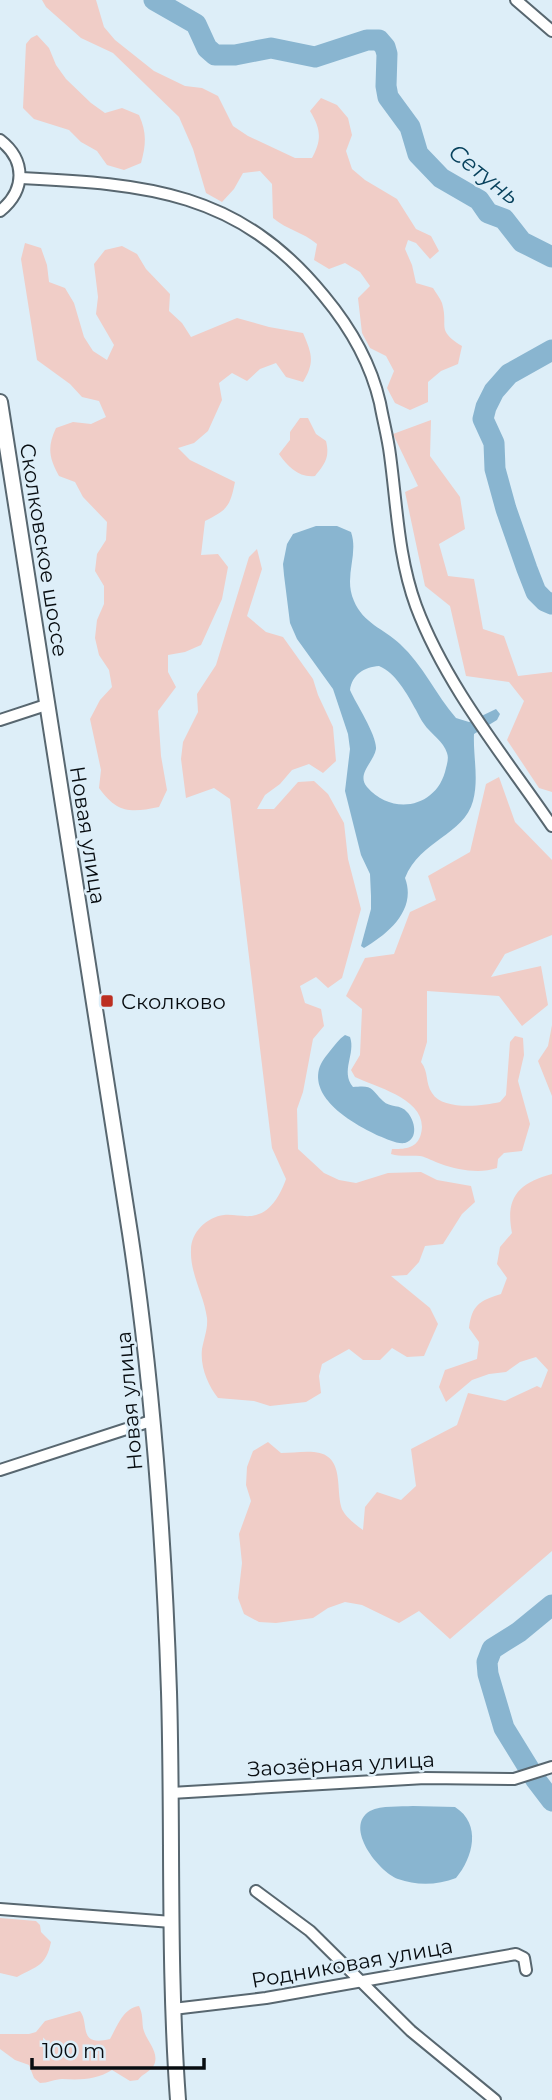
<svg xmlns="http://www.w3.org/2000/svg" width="552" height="2100" font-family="Montserrat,sans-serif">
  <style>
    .green { fill: #f0cdc7 }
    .water { fill: #89b5d0; fill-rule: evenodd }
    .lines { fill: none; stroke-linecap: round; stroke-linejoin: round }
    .river { stroke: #89b5d0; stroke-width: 21 }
    .street-casing { stroke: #586770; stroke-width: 14 }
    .secondary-casing { stroke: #586770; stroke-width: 18 }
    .street { stroke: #fff; stroke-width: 10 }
    .secondary { stroke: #fff; stroke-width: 14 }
    .poi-dot { fill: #bc2f22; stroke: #ddeef8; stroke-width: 2.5 }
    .labels { text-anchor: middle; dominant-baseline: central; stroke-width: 5; stroke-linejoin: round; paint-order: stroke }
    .street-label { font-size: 21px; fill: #070c10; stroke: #ddeef8 }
    .poi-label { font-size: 21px; fill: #070c10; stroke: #ddeef8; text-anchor: start }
    .water-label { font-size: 23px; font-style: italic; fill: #08425d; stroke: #ddeef8 }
  </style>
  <rect width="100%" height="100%" fill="#ddeef8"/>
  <g class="green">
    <path d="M42,0H96L104,27L115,40L154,71L185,86L202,88L218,96L233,126L248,136L295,158H312C322,140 321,129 310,111L321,98L337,105L348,118L352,135L346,151L352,169L365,180L397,199L416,229L431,236L439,251L430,259L416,243L408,240L405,249L412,265L416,283L433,288C436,293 440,298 442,303C449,327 435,329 462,346L458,364L441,371L428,382V402L410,410L395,403L387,388L394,371L386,356L370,348L362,333L358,298L370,286L360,272L345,263L329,269L314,260L317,244C303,232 287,230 273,218L272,184L260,171L243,173L234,189L222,202L206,193L193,149L179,117L113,53L81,38L46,7Z"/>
    <path d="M37,35L49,48L56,65L66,79L91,103L105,113L122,108L139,115C147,133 146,145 141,163L124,170L107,165L97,151L81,142L69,130L34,119L23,108L26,44L31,38Z"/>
    <path d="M25,243L41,248L47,265L49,282L65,288L74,303L84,337L93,351L107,360L114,345L96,314L98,297L94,264L105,250L122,246L137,254L146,269L170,294L169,311L182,323L191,337L237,318L269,327L303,333C312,354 315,362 303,382L286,377L276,363L260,369L247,381L232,373L219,383L222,400L208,431L194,443L178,448L190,460L235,482C230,507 227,510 205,521L201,555L218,554L228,567L222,599L201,645L185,652L168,655V672L176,687L158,711L161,756L167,790L159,807C130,813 117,813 99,788L101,770L90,719L100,700L112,687L109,670L99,655L95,638L97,620L104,604V586L95,571L97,554L106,540L107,522L83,497L75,482L59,476C49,458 47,447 56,428L73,422L91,424L106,417L99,401L82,397L70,384L37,360L21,259Z"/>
    <path d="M300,418H308L316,434L326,441C330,457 325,464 315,476C299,478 288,467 279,454L290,440V432Z"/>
    <path d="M431,420L430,456L460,497L465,529L439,544L448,576L474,579L483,629L504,636L518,676L552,672V792L539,788L507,740L524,701L509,682L466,676L450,606L425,586L405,492L418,486L393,434Z"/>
    <path d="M257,549L262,569L247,616L266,632L283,637L313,679L318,695L333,727L336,761L323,773L309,764L292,770L280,784L265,795L257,809H274L298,782L314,781L328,794L344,823L348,859L361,909L342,978L328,988L316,977L300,986L305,1003L321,1009L324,1026L313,1039L303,1092L297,1109L298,1149L324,1173L339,1180L356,1183L388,1173L421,1172L437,1180L471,1186L475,1202L462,1214L443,1244L425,1246L419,1262L407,1275L391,1276L430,1308L438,1324L424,1356L407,1357L392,1348L380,1360H363L349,1349L322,1364L319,1376L321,1393L306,1402L270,1406L254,1401L218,1398C208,1385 200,1367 202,1349C204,1338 208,1329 207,1318C204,1295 190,1274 191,1250C191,1232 207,1217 224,1215C235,1214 246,1218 256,1215C272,1211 281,1193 286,1179L272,1148L230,799L214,788L186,798L181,759L183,742L198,712L197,694L216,665L249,557Z"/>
    <path d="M499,777L515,822L552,860V935L505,954L491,977L541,966L548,1005L522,1026L499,996L427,991V1042L421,1062C429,1072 425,1083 432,1093C443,1111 483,1106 500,1102L506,1095L510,1042L515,1036L523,1038L524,1055L518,1081L530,1124L522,1151L504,1153L498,1159L497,1168C480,1174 458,1170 441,1164C434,1162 427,1157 420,1156C410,1155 401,1157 391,1154L392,1149C404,1149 415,1149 420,1137C433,1100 377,1088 355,1077L351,1070L360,1055L362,1009L346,996L365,958L394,954L410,912L436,900L428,876L470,852L486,784Z"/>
    <path d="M552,1025V1096L538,1061L548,1046Z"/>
    <path d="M552,1174V1551L450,1639L419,1611L399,1623L362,1605L345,1602L328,1608L313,1618L276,1623L259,1622L244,1614L238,1598L242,1563L239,1534L251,1501L246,1485L247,1467L253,1451L268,1442L281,1453C291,1453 303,1451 314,1452C347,1455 334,1492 343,1511C347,1518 356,1525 363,1530L365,1507L377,1492L401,1500L416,1486L411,1449L457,1425L468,1393L505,1401L537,1386L541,1388L548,1370L536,1357L520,1362L506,1372L489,1374L472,1380L446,1402L439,1387L445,1370L477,1359L479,1342L469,1328C472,1305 479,1301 501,1294L507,1278L497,1264L500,1247L512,1233C505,1198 518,1183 552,1174Z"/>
    <path d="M0,1918L36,1921L40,1925L41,1932L51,1942C46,1966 37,1966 17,1977L0,1973Z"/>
    <path d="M139,2006C143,2014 142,2020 143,2028C146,2041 160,2052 154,2065C150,2072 142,2074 138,2080L130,2081L112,2070C96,2080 80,2080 62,2079C55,2079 48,2083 40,2083L34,2078L29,2065L15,2060L0,2049V2034H29L36,2032L45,2021L80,2011C90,2024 77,2047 110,2039C117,2027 123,2008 139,2006Z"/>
  </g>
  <g class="water">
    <path d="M316,526H337L351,532C359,555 343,577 354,601C363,623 384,629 400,644C423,665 436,695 456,718L469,722L496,709L500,714L497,720L474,734C473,756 479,779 473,801C464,835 420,840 405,878C417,910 388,934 364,948L361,946L371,909V896L370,874L361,855L345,791L350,749L348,734L333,689L297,639L290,623L284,575L283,564L287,544L293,534ZM379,666C396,673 407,694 416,710C418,714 421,720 424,724C430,733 444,742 447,753C449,758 447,764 446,768C438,807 393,817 367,787C356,774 374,762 376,749C377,735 356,704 350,690C352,675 364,667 379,666Z"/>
    <path d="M345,1035L350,1037C356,1054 340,1071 353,1087C373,1085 370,1088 383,1101C390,1108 401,1104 407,1112C415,1120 419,1139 405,1143C396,1144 387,1139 379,1136C356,1125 311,1101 319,1069C321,1062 326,1056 330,1051C335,1045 339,1039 345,1035Z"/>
    <path d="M413,1806L455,1807C482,1824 473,1858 456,1878C438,1885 417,1886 398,1879C379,1872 343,1827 370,1811C382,1805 400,1807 413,1806Z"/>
  </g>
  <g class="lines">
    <g class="river">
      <path d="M154,0L196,24L207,48L215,55H235L271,48L315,57L367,40H379L385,47L387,54L386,86L388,97L410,127L418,154L441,178L479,200L488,213L504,219L522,242L552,257"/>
      <path d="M552,350L509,374L494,391L486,407L483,419L494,443L495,469L506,509L527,569L536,592L545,601L552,604"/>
      <path d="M552,1605L519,1632L492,1649L487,1662L488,1674L504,1728L536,1780L552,1801"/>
    </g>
    <g class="street-casing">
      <g id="street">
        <path d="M516,0L552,31"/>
        <path d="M0,140C26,160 26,190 0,211"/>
        <path d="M21,178C146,184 239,191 324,296C349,326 371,364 380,403C383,420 388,438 390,455C397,506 398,557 416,606C446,686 504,756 552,826"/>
        <path d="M0,720L46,705"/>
        <path d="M0,1470L154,1420"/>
        <path d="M171,1793L425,1778L514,1779L552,1767"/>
        <path d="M256,1891L310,1931L411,2031L495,2100"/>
        <path d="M0,1909L172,1922"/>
        <path d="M173,2009L266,1998L516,1954L524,1958L526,1970"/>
      </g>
    </g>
    <g class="secondary-casing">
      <path id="secondary" d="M0,402L130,1233C153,1386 164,1538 169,1692C173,1828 168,1965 178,2100"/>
    </g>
    <use href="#street" class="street"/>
    <use href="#secondary" class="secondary"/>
  </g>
  <rect class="poi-dot" x="100" y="994" width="14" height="14" rx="3.5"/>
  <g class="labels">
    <g class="street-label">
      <text transform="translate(44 550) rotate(81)">Сколковское шоссе</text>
      <text transform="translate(88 835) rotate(81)">Новая улица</text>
      <text transform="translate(129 1401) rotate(-95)">Новая улица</text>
      <text transform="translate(341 1764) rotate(-3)">Заозёрная улица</text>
      <text transform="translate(352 1963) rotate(-10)">Родниковая улица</text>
    </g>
    <g class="poi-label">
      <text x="121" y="1001">Сколково</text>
    </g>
    <g class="water-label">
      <text transform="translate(484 174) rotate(38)">Сетунь</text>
    </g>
  </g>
  <path d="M32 2058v10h172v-10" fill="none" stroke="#070c10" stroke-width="3.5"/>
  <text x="42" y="2058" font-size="21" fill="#070c10" stroke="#ddeef8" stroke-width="5" paint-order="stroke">100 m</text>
</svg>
